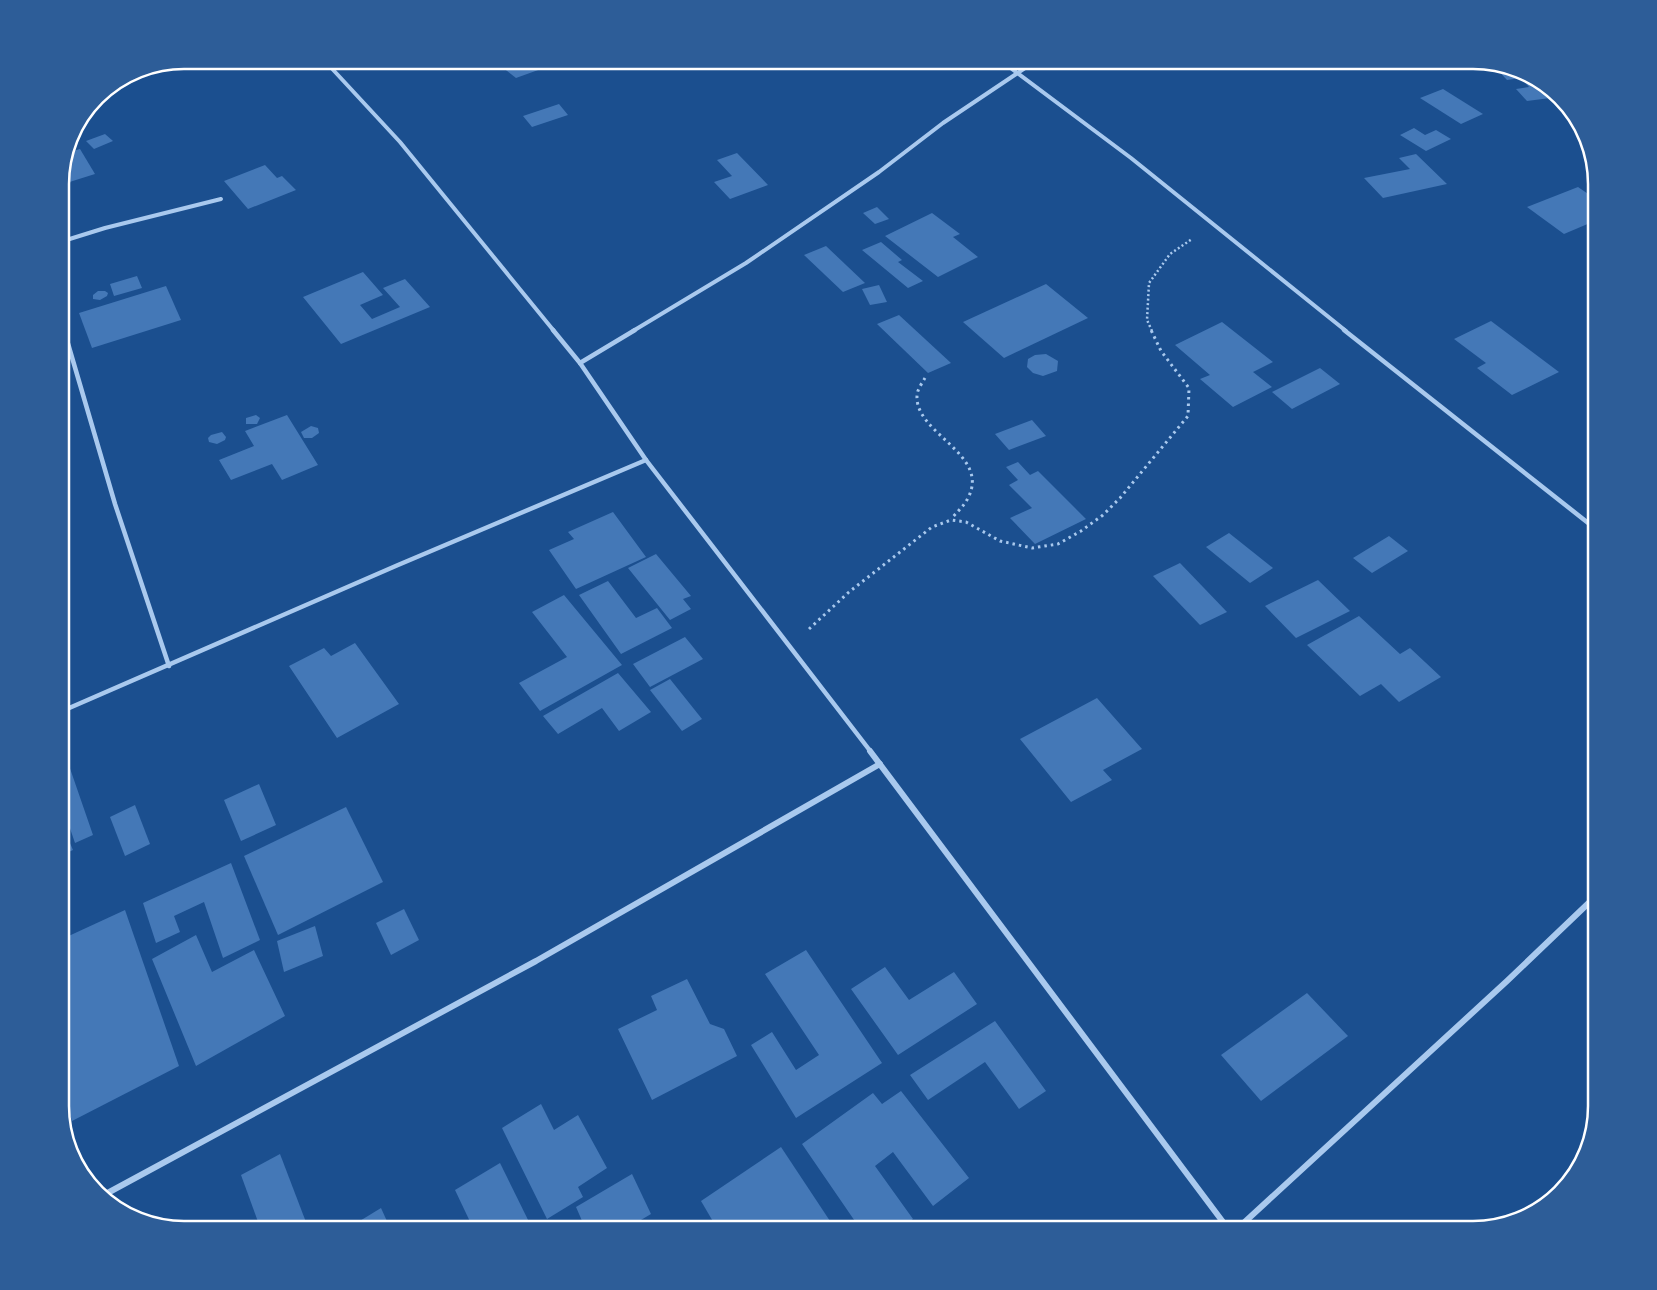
<svg xmlns="http://www.w3.org/2000/svg" width="1657" height="1290" font-family="Roboto,sans-serif">
  <style>
    .building { fill: #4478b7 }
    .lines { fill: none; stroke-linecap: round; stroke-linejoin: round }
    .path-far1 { stroke: #a9c9ee; stroke-width: 2.5; stroke-dasharray: 2 2.5; stroke-linecap: butt }
    .path { stroke: #a9c9ee; stroke-width: 3; stroke-dasharray: 2.5 4; stroke-linecap: butt }
    .street-far2 { stroke: #a9c9ee; stroke-width: 4 }
    .street-far1 { stroke: #a9c9ee; stroke-width: 4.5 }
    .street { stroke: #a9c9ee; stroke-width: 6 }
    .rim { fill: none; stroke: #fff; stroke-width: 2.5 }
  </style>
  <rect width="100%" height="100%" fill="#1b4f8f"/>
  <g class="building">
    <path d="M493,60H566L516,78Z"/>
    <path d="M1503,65L1513,67L1549,86L1558,97L1527,101L1516,89L1529,87L1521,78L1507,80L1494,66Z"/>
    <path d="M1443,89L1483,114L1461,124L1420,98Z"/>
    <path d="M559,104L568,115L532,127L523,116Z"/>
    <path d="M1414,128L1425,135L1436,130L1451,139L1426,151L1400,135Z"/>
    <path d="M105,134L113,141L94,149L86,141Z"/>
    <path d="M80,149L95,174L60,185V176L66,153Z"/>
    <path d="M737,153L768,185L730,199L714,182L732,176L717,160Z"/>
    <path d="M1416,154L1447,184L1383,198L1364,178L1410,169L1399,158Z"/>
    <path d="M265,165L277,178L282,176L296,190L248,209L224,181Z"/>
    <path d="M1578,187L1597,200V220L1564,234L1527,207Z"/>
    <path d="M877,207L889,219L875,224L863,213Z"/>
    <path d="M932,213L960,234L953,237L978,257L938,277L885,236Z"/>
    <path d="M881,242L902,260L898,262L923,281L908,288L862,250Z"/>
    <path d="M826,246L865,283L843,292L804,255Z"/>
    <path d="M363,272L383,295L360,305L372,319L400,307L383,288L405,279L430,307L341,344L303,297Z"/>
    <path d="M137,276L142,288L114,296L110,284Z"/>
    <path d="M1046,284L1088,318L1004,358L963,322Z"/>
    <path d="M879,285L887,302L870,305L862,289Z"/>
    <path d="M166,286L181,320L92,348L79,313Z"/>
    <path d="M98,291H105L108,293L107,296L100,300L93,299V295Z"/>
    <path d="M899,315L951,363L928,373L877,324Z"/>
    <path d="M1491,321L1559,372L1512,395L1477,368L1486,363L1454,339Z"/>
    <path d="M1222,322L1273,362L1253,372L1272,387L1233,407L1200,379L1210,375L1175,345Z"/>
    <path d="M1046,354L1058,361L1057,371L1043,376L1033,373L1027,367L1028,359L1035,355Z"/>
    <path d="M1320,368L1340,384L1292,409L1272,392Z"/>
    <path d="M256,415L260,418L257,424H246V418Z"/>
    <path d="M287,415L318,465L282,480L272,464L231,480L219,460L254,446L245,431Z"/>
    <path d="M1032,420L1046,436L1009,450L995,434Z"/>
    <path d="M311,426L318,428L319,433L312,438H304L301,432Z"/>
    <path d="M222,432L226,437L225,440L217,444L209,442L208,438L211,435Z"/>
    <path d="M1018,462L1030,475L1038,471L1086,519L1035,544L1010,518L1032,508L1009,485L1018,480L1006,467Z"/>
    <path d="M613,512L646,557L576,589L549,550L574,539L568,532Z"/>
    <path d="M1229,533L1273,568L1250,583L1206,547Z"/>
    <path d="M1389,536L1408,551L1372,573L1353,558Z"/>
    <path d="M656,554L691,596L683,599L691,609L670,620L628,568Z"/>
    <path d="M1180,563L1227,612L1200,625L1153,576Z"/>
    <path d="M1318,580L1350,611L1296,638L1265,606Z"/>
    <path d="M608,581L636,618L657,608L672,628L621,654L579,595Z"/>
    <path d="M564,595L622,665L540,711L519,683L567,657L532,612Z"/>
    <path d="M1359,616L1400,654L1410,648L1441,677L1399,702L1381,684L1360,696L1307,645Z"/>
    <path d="M685,637L703,659L650,687L633,664Z"/>
    <path d="M355,643L399,704L337,738L289,666L324,648L331,656Z"/>
    <path d="M618,673L651,712L619,731L602,708L558,734L543,716Z"/>
    <path d="M670,679L702,719L682,731L650,690Z"/>
    <path d="M1097,698L1142,749L1103,770L1112,780L1071,802L1020,739Z"/>
    <path d="M64,751L93,835L75,843L62,805L60,806V753Z"/>
    <path d="M259,784L276,825L241,841L224,800Z"/>
    <path d="M135,805L150,844L125,856L110,817Z"/>
    <path d="M346,807L383,882L278,935L244,856Z"/>
    <path d="M60,820L73,850L60,856Z"/>
    <path d="M231,863L260,940L223,958L204,902L174,916L180,932L156,943L143,903Z"/>
    <path d="M404,909L419,940L391,955L376,923Z"/>
    <path d="M125,910L179,1066L72,1121L60,1084V940Z"/>
    <path d="M315,926L323,956L284,972L277,941Z"/>
    <path d="M196,935L212,972L254,950L285,1016L196,1066L152,959Z"/>
    <path d="M806,950L882,1063L796,1118L751,1045L772,1032L796,1070L819,1055L765,974Z"/>
    <path d="M885,967L909,1000L954,972L977,1004L898,1055L851,989Z"/>
    <path d="M687,979L710,1024L724,1029L737,1056L652,1100L618,1029L657,1010L651,996Z"/>
    <path d="M1307,993L1348,1036L1261,1101L1221,1055Z"/>
    <path d="M995,1021L1046,1091L1019,1109L985,1062L928,1100L910,1075Z"/>
    <path d="M901,1091L969,1178L933,1206L893,1152L875,1166L913,1219L898,1230H861L802,1144L873,1093L882,1104Z"/>
    <path d="M541,1104L554,1130L578,1115L607,1168L578,1187L583,1197L547,1219L502,1128Z"/>
    <path d="M781,1147L830,1221L817,1230H718L701,1201Z"/>
    <path d="M280,1154L309,1230H261L241,1175Z"/>
    <path d="M500,1163L533,1230H474L455,1190Z"/>
    <path d="M632,1174L651,1214L624,1230H586L576,1207Z"/>
    <path d="M381,1208L391,1230H345Z"/>
    <path d="M239,1220L242,1230H220Z"/>
    <path d="M693,1221L698,1230H679Z"/>
    <path d="M835,1227H846L853,1230H831Z"/>
  </g>
  <g class="lines">
    <path class="path-far1" d="M1152,331L1147,320L1149,283L1170,254L1192,239"/>
    <g class="path">
      <path d="M925,378C922,383 917,390 917,396C915,434 991,454 968,498C964,506 957,512 951,519"/>
      <path d="M809,629L849,592L932,527L951,520L966,522L1000,541L1032,548L1058,544L1081,531L1103,515L1120,498L1188,416L1189,388L1161,351L1151,330"/>
    </g>
    <g class="street-far2">
      <path d="M324,60L400,142L554,331"/>
      <path d="M1000,60L1131,158L1346,331"/>
      <path d="M60,242L105,228L221,199"/>
      <path d="M60,317L64,331"/>
      <path d="M633,331L746,263L879,172L943,123L1037,60"/>
    </g>
    <g class="street-far1">
      <path d="M64,330L115,504L169,666"/>
      <path d="M553,330L580,363L646,460L871,752"/>
      <path d="M1344,330L1597,530"/>
      <path d="M580,363L635,330"/>
      <path d="M60,712L398,565L646,460"/>
    </g>
    <g class="street">
      <path d="M870,751L1229,1230"/>
      <path d="M102,1196L536,961L880,764"/>
      <path d="M1236,1230L1507,981L1597,895"/>
    </g>
  </g>
  <path d="M0 0H1657V1290H0ZM184 69H1473A115 115 0 0 1 1588 184V1106A115 115 0 0 1 1473 1221H184A115 115 0 0 1 69 1106V184A115 115 0 0 1 184 69Z" fill="#2d5d98" fill-rule="evenodd"/>
  <path class="rim" d="M184 69H1473A115 115 0 0 1 1588 184V1106A115 115 0 0 1 1473 1221H184A115 115 0 0 1 69 1106V184A115 115 0 0 1 184 69Z"/>
</svg>
